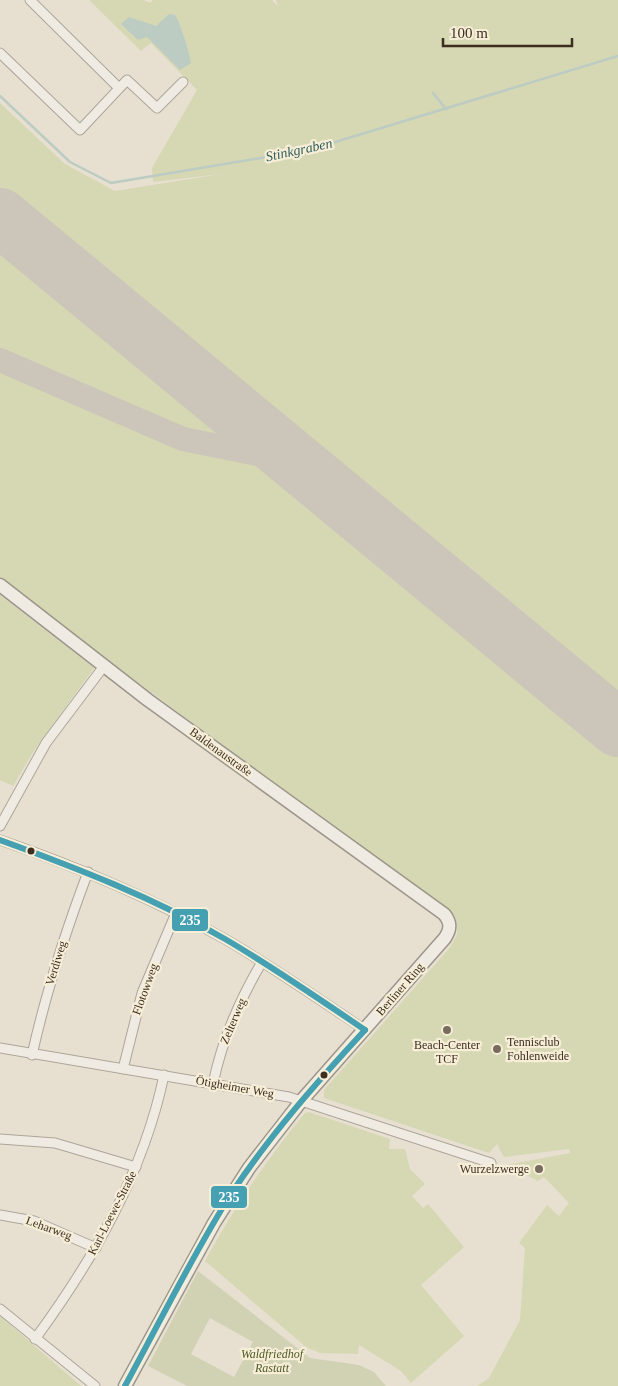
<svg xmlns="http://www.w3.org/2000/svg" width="618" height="1386" font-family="Georgia,serif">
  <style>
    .green { fill: #d6d7b3 }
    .cemetery { fill: #d1d1b3; fill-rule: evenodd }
    .water { fill: #bcccc2 }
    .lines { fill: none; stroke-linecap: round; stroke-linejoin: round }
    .stream { stroke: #bcccc2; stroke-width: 2.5 }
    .taxiway { stroke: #cbc5ba; stroke-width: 24 }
    .runway { stroke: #cbc5ba; stroke-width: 58 }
    .street-casing { stroke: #ada599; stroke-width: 11 }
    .secondary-casing { stroke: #9c958a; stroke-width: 15 }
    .street { stroke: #efebe3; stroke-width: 9 }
    .secondary { stroke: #efebe3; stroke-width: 12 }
    .bus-1-casing { stroke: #f7eed8; stroke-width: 10 }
    .bus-1 { stroke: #45a0b1; stroke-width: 6 }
    .bus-dot { fill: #3d2e20; stroke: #f7eed8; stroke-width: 2 }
    .poi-dot { fill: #786c5e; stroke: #f7eed8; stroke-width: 2 }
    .labels { text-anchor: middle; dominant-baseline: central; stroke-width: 4.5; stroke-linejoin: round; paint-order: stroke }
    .street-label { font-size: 12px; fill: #3d2e20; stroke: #f7eed8 }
    .poi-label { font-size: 12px; fill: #3d2e20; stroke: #f7eed8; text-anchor: start }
    .park-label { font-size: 12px; font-style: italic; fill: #4d5a26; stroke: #f7eed8 }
    .water-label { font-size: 14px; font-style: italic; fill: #2f5d5a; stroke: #f7eed8 }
    .line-badge { stroke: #f7eed8; stroke-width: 2 }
    .badge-label { font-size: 14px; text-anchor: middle; font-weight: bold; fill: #fff }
  </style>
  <rect width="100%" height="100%" fill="#e7e0d1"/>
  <g class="green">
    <path d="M89,0H144L150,3L153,0H272L278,7L276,0H618V1386H477L489,1378L520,1320L525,1248L519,1243L547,1205L559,1216L569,1203L544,1177L538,1181L506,1165L570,1153L569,1149L504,1157L497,1144L489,1153L324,1098V1090L447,951C457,938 460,932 455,916L41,611L0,578V103L65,164L115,191L221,174L153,182L152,168L197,90L151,43L141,51Z"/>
    <path d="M0,595L94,668L35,749L13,786L0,780Z"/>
    <path d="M309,1112L390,1139L389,1149H405L410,1169L425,1184L412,1196L423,1208L428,1204L464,1247L421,1285L464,1336L411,1383L401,1371L359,1345L358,1354L320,1353L306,1347L205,1261C234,1208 266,1160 305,1113Z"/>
    <path d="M0,1316L81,1386H0Z"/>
  </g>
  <path class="cemetery" d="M198,1271L310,1358L359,1365L374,1372L386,1386H187L148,1366ZM210,1318L253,1342L234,1377L191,1354Z"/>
  <path class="water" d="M169,14L175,15C181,24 189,52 191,63L180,70L147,37L138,40L121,24L129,17L156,26Z"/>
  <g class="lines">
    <g class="stream">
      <path d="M433,93L446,109"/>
      <path d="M0,96L70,162L111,183L309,150L618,56"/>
    </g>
    <path class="taxiway" d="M0,360L183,439L297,462"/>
    <path class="runway" d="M0,217L618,728"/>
    <g class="street-casing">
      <g id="street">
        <path d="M30,0L119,88"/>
        <path d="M0,53L80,130L127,80L157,108L183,82"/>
        <path d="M0,826L46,743L104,666"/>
        <path d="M0,840C78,867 153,899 225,939C273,967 319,999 365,1030"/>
        <path d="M0,1048L289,1097L491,1163"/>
        <path d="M32,1055C46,992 65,933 88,872"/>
        <path d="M123,1069L142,993L176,913"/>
        <path d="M213,1084C222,1039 239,1001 262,962"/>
        <path d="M0,1139L55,1143L136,1167"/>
        <path d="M0,1215L34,1221L96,1248"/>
        <path d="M0,1309L95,1386"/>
        <path d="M35,1339C93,1260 144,1172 164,1075"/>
      </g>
    </g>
    <g class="secondary-casing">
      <path id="secondary" d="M0,585L148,700L444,914C451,922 451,929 445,938L302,1100L249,1168L214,1223L125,1386"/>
    </g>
    <use href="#street" class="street"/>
    <use href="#secondary" class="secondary"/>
    <g class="bus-1-casing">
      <g id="bus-1">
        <path d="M0,840C77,868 154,898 225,939C273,967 319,999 365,1030"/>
        <path d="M125,1386C160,1322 192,1256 231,1194C270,1135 317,1082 365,1030"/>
      </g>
    </g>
    <use href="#bus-1" class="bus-1"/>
  </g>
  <g class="bus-dot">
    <circle cx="31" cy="851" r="4.5"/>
    <circle cx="324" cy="1075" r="4.5"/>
  </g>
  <g class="poi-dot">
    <circle cx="447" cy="1030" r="5"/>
    <circle cx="497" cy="1049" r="5"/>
    <circle cx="539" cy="1169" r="5"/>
  </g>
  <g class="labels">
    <g class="street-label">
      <text transform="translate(221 752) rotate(36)">Baldenaustraße</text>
      <text transform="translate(56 963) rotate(-73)">Verdiweg</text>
      <text transform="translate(145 989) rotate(-70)">Flotowweg</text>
      <text transform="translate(400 989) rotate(-49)">Berliner Ring</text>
      <text transform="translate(233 1021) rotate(-67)">Zelterweg</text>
      <text transform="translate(235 1087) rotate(10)">Ötigheimer Weg</text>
      <text transform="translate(112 1213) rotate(-63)">Karl-Loewe-Straße</text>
      <text transform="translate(49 1228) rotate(20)">Leharweg</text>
    </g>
    <g class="poi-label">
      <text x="507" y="1042">Tennisclub<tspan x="507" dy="14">Fohlenweide</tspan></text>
      <text x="447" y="1045" text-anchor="middle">Beach-Center<tspan x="447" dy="14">TCF</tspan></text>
      <text x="529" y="1169" text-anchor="end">Wurzelzwerge</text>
    </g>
    <g class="park-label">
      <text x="272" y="1354">Waldfriedhof<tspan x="272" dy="14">Rastatt</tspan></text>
    </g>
    <g class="water-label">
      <text transform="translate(299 150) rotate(-12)">Stinkgraben</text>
    </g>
  </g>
  <g class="line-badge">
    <rect x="171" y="908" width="38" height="24" rx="5" fill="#45a0b1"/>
    <rect x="210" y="1185" width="38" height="24" rx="5" fill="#45a0b1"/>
  </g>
  <g class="badge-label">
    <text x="190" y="925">235</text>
    <text x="229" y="1202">235</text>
  </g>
  <path d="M443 38v8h129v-8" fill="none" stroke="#3d2e20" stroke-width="2.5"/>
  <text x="450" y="38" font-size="15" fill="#3d2e20" stroke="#f7eed8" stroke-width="4" paint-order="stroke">100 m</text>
</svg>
